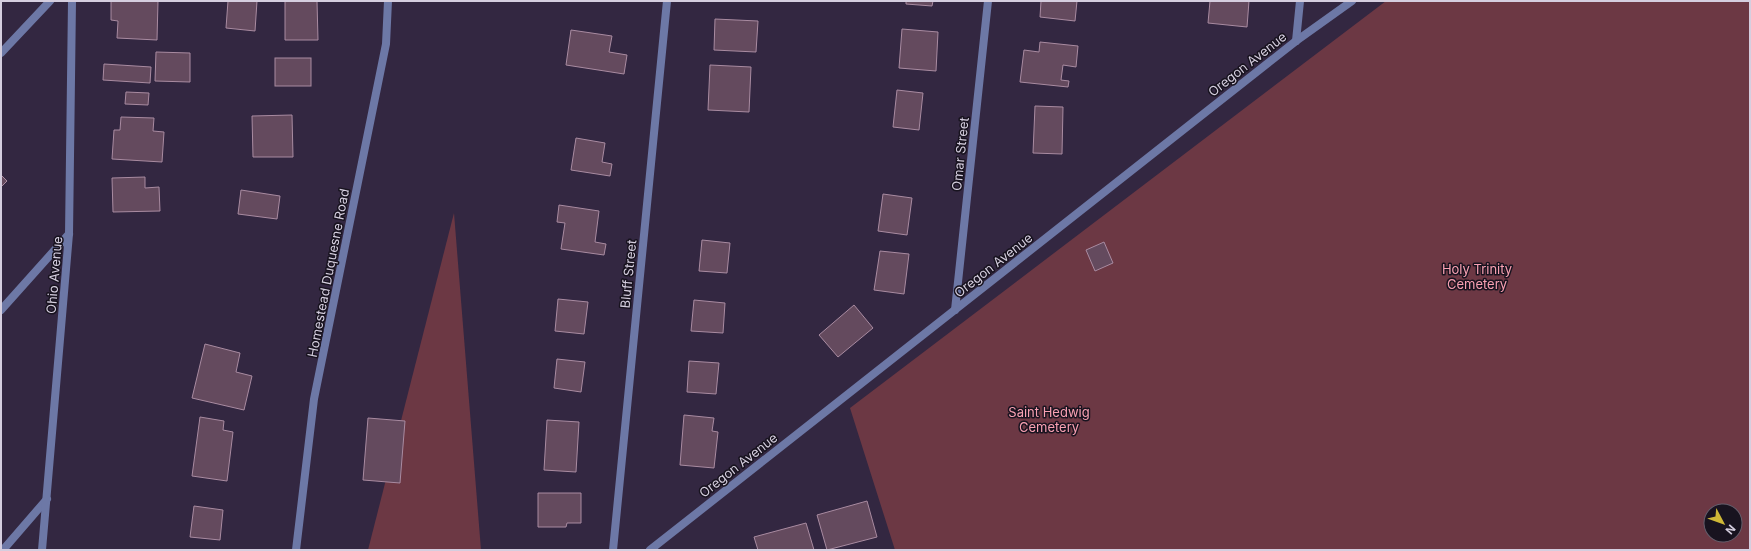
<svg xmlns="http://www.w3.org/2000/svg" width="1751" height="551" font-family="Inter,sans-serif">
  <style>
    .green { fill: #6c3844; fill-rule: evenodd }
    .building { fill: #644a5e; stroke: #a98ba1 }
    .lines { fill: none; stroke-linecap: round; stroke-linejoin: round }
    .service { stroke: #6d78a6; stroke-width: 8 }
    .minor { stroke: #6d78a6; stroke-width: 8 }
    .tertiary { stroke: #6d78a6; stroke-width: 8 }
    .labels { text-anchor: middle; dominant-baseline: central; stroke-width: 3; stroke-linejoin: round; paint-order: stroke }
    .street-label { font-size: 13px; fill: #d5cedf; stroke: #18131f }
    .park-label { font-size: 13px; fill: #f9a1b3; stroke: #18131f }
  </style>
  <rect width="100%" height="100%" fill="#332741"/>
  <g class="green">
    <path d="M1386,1H1750V550H895L850,408ZM1711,511H1735V535H1711Z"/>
    <path d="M454,213L481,550H368Z"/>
  </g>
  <g class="building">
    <path d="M111,1H158L157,40L117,38L118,21L111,20Z"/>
    <path d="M228,1H257L255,31L226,28Z"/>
    <path d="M285,1H317L318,40H285Z"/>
    <path d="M906,1H933L932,6L906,4Z"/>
    <path d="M1041,1H1077L1075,21L1040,17Z"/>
    <path d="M1210,1H1249L1247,27L1208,23Z"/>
    <path d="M715,19L758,21L756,52L714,50Z"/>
    <path d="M902,29L938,32L936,71L899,68Z"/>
    <path d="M571,30L612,36L609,52L627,55L624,74L566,65Z"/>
    <path d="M1040,42L1078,46L1076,67L1063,65L1061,80L1069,81L1068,87L1020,82L1024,50L1039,52Z"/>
    <path d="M156,52L190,53V82L155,81Z"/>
    <rect x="275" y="58" width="36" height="28"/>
    <path d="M104,64L151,67L150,83L103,80Z"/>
    <path d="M710,65L751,67L749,112L708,110Z"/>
    <path d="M897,90L923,93L919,130L893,127Z"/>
    <path d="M126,92L149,93L148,105L125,104Z"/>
    <path d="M1035,106L1063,107L1062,154L1033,153Z"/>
    <path d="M292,115L293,157H253L252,116Z"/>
    <path d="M121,117L154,118L153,131L164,132L162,162L112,159L114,130H120Z"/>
    <path d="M576,138L605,143L602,162L612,164L610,176L571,170Z"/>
    <path d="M1,175L7,181L1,187Z"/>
    <path d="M145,177V188L159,187L160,211L113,212L112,178Z"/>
    <path d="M241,190L280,196L277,219L238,214Z"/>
    <path d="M883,194L912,198L907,235L878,231Z"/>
    <path d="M559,205L599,211L595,242L606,244L604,255L561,249L565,223L557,222Z"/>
    <path d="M702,240L730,243L727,273L699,271Z"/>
    <path d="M1104,242L1113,263L1095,271L1086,250Z"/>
    <path d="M880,251L909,254L904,294L874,290Z"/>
    <path d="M558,299L588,302L584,334L555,331Z"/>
    <path d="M694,300L725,303L723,333L691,331Z"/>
    <path d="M854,305L873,328L838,357L819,335Z"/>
    <path d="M205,344L240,353L236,372L252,376L244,410L192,398Z"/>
    <path d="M557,359L585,362L581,392L554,388Z"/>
    <path d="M689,361L719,363L716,394L687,392Z"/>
    <path d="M684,415L714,418L712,431L718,432L714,468L680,465Z"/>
    <path d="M200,417L224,421L223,430L233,432L227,481L192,476Z"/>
    <path d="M368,418L405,421L400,483L363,480Z"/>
    <path d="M547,420L579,422L576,472L544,470Z"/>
    <path d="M538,493H581V523H567L566,527H538Z"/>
    <path d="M867,501L877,537L827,550L817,515Z"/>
    <path d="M194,506L223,510L220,540L190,537Z"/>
    <path d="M806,523L814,550H758L754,537Z"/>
  </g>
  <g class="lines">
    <g class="service">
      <path d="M1,53L50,1"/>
      <path d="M3,550L47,499"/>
    </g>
    <g class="minor">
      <path d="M1296,41L1300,1"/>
      <path d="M1,310L69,234"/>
      <path d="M955,310L988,1"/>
      <path d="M42,550L69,234L72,1"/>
      <path d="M613,550L667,1"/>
      <path d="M650,550L1296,41L1352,1"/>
    </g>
    <path class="tertiary" d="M296,550L314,399L386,44L388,1"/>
  </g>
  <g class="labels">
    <g class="street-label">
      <text transform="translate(1247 64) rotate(-38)">Oregon Avenue</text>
      <text transform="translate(960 154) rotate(-84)">Omar Street</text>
      <text transform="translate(993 265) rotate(-38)">Oregon Avenue</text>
      <text transform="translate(328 273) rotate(-79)">Homestead Duquesne Road</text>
      <text transform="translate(628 274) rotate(-84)">Bluff Street</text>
      <text transform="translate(54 275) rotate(-85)">Ohio Avenue</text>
      <text transform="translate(738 465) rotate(-38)">Oregon Avenue</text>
    </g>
    <g class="park-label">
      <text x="1477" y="269">Holy Trinity<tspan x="1477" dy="15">Cemetery</tspan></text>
      <text x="1049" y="412">Saint Hedwig<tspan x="1049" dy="15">Cemetery</tspan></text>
    </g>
  </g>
  <rect width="1751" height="551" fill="none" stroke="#d5cedf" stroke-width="4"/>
  <g transform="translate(1723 523) rotate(131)"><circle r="19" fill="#18131f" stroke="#645e6c"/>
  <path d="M0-3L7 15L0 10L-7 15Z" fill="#cfb837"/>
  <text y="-6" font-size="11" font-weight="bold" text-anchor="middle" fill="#d5cedf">N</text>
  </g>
</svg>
